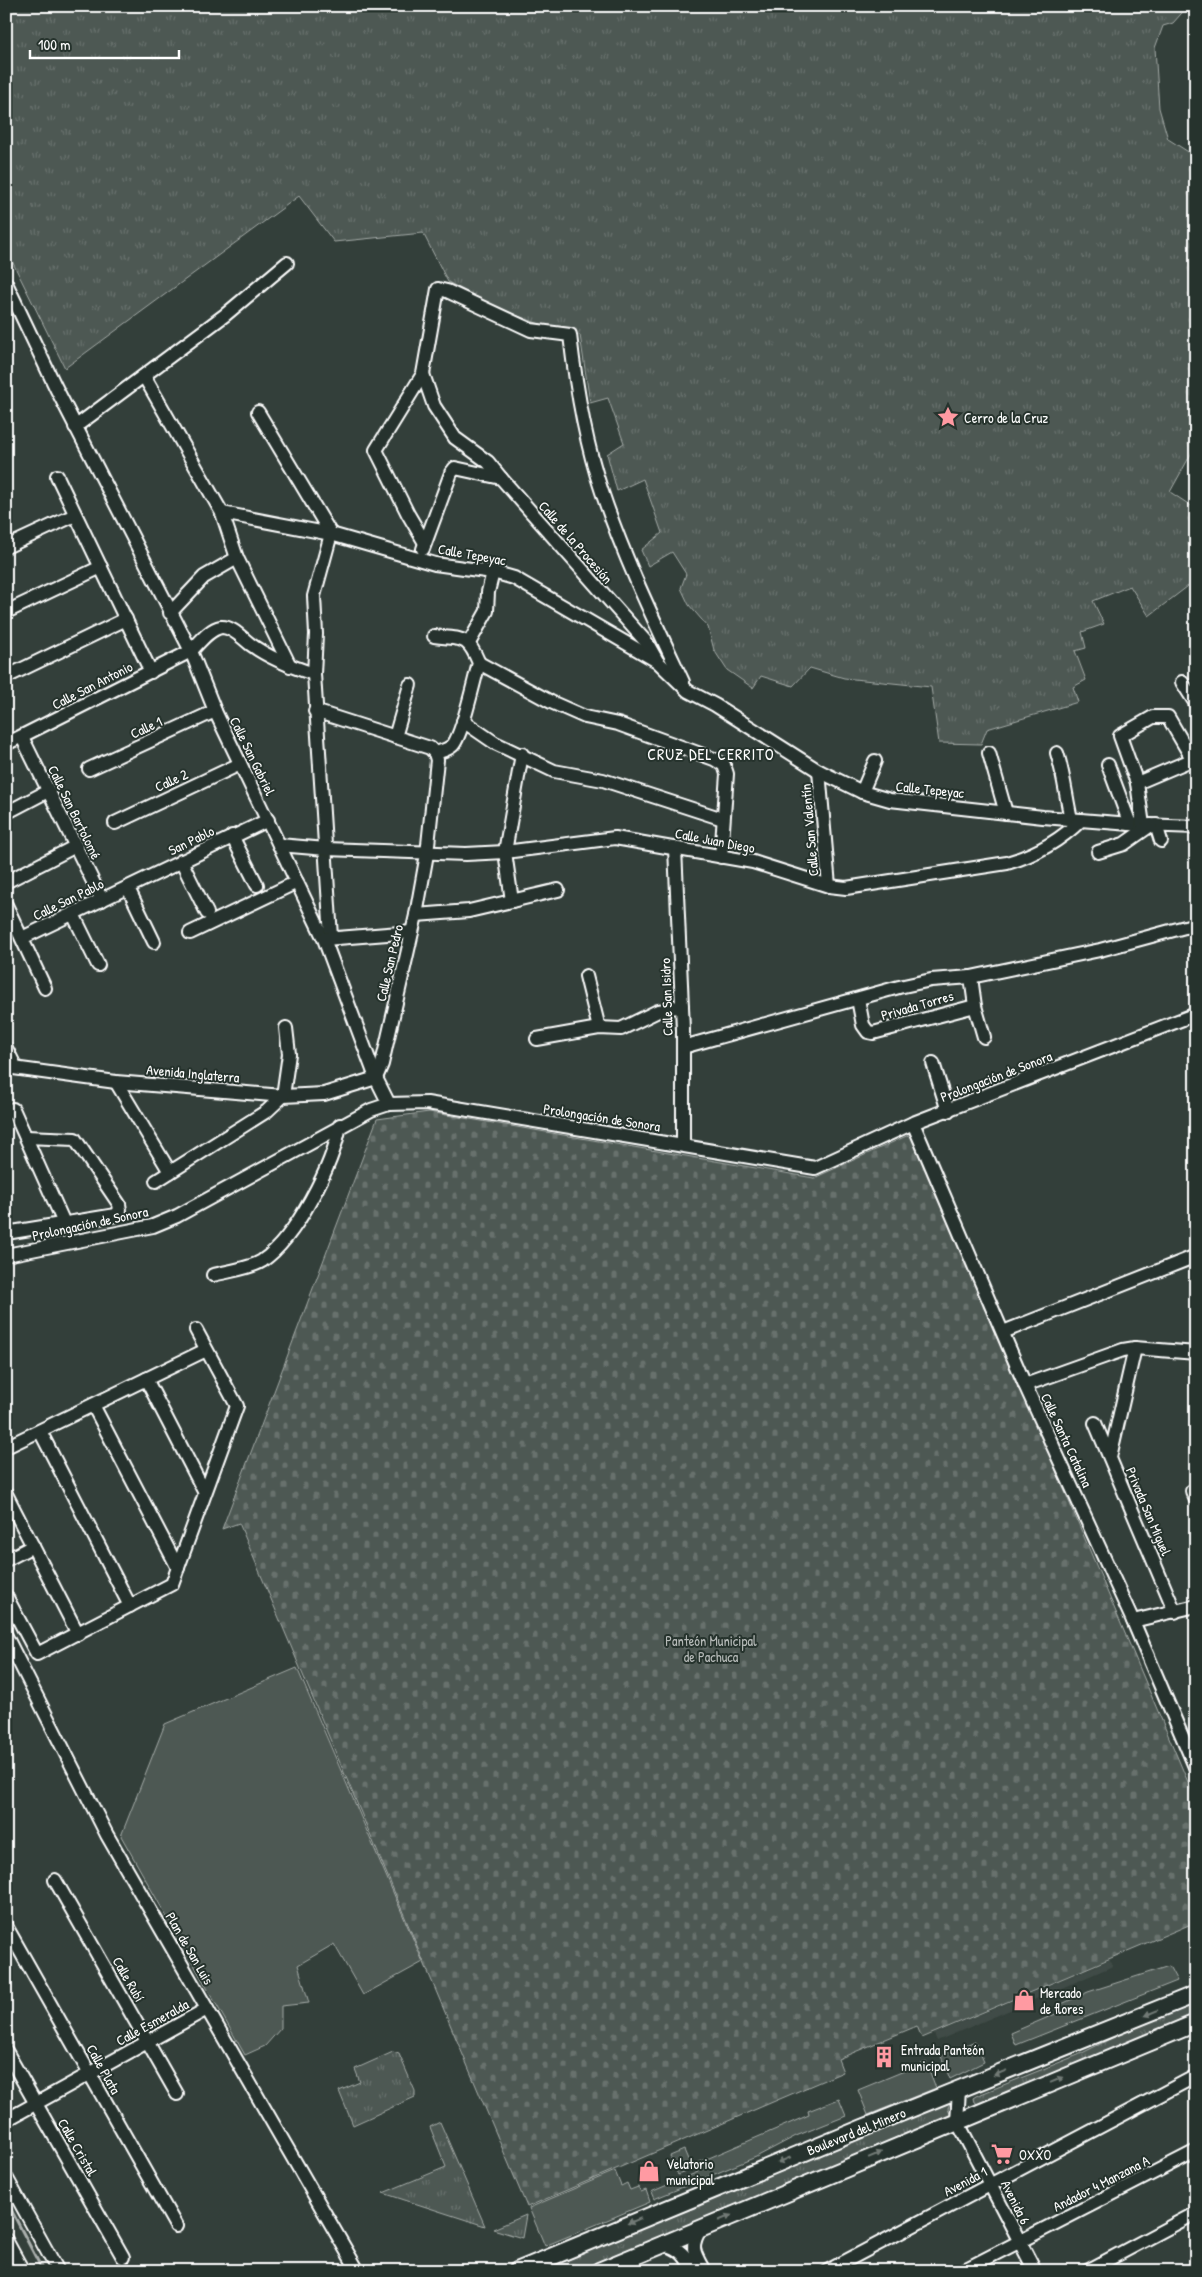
<svg xmlns="http://www.w3.org/2000/svg" width="1202" height="2277" font-family="'Patrick Hand',sans-serif">
  <style>
    .built { fill: #404c47 }
    .grass { fill: url(#grass-tufts); stroke: #a6aca9 }
    .cemetery { fill: url(#cemetery-stones); stroke: #a6aca9 }
    .green { fill: #4d5853; stroke: #a6aca9 }
    .lines { fill: none; stroke-linecap: round; stroke-linejoin: round }
    .stream { stroke: #abb0ae; stroke-width: 3 }
    .minor-casing { stroke: #fff; stroke-width: 16 }
    .major-casing { stroke: #fff; stroke-width: 20 }
    .minor { stroke: #26332d; stroke-width: 12 }
    .major { stroke: #26332d; stroke-width: 16 }
    .oneway { fill: #727a76 }
    .labels { text-anchor: middle; dominant-baseline: central; stroke-width: 4; stroke-linejoin: round; paint-order: stroke }
    .poi-label { font-size: 14px; fill: #fff; stroke: #26332d; text-anchor: start }
    .street-label { font-size: 14px; fill: #fff; stroke: #26332d }
    .park-label { font-size: 14px; fill: #b8bcba; stroke: #26332d }
    .quarter-label { font-size: 16px; letter-spacing: 1px; fill: #fff; stroke: #26332d }
  </style>
  <defs>
    <pattern id="grass-tufts" width="24" height="20" patternUnits="userSpaceOnUse" patternTransform="scale(1.25)"><rect width="24" height="20" fill="#4d5853"/><path d="M3 7l-1-3M5 7V3M7 7l1-3M15 17l-1-3M17 17v-4M19 17l1-3" fill="none" stroke="#68716d"/></pattern>
    <pattern id="cemetery-stones" width="16" height="16" patternUnits="userSpaceOnUse" patternTransform="scale(1.25)"><rect width="16" height="16" fill="#4d5853"/><path d="M2 7V4a2 2 0 0 1 4 0v3zM10 15v-3a2 2 0 0 1 4 0v3z" fill="#68716d"/></pattern>
  </defs>
  <rect width="100%" height="100%" fill="#333f3a"/>
  <filter id="ink" filterUnits="userSpaceOnUse"><feTurbulence type="fractalNoise" baseFrequency=".02" numOctaves="2"/><feDisplacementMap in="SourceGraphic" scale="10" xChannelSelector="R" yChannelSelector="G"/><feConvolveMatrix kernelMatrix="1 2 1 2 8 2 1 2 1" color-interpolation-filters="sRGB"/></filter>
  <g filter="url(#ink)">
    <path class="built" d="M1110,1960L1113,1966L937,2041L934,2034Z"/>
    <g class="grass">
      <path d="M6,6H1188L1173,23L1163,26L1155,48L1159,108L1168,139L1190,153L1196,155V400L1189,417L1196,420V445L1170,492L1196,509V580L1149,616L1130,586L1093,601L1104,624L1082,632L1086,648L1075,651L1086,680L1073,687L1078,702L987,729L981,744L939,743L931,687L844,678L810,668L793,686L761,676L753,688L727,670L714,650L708,627L689,605L681,588L686,574L672,552L648,566L641,550L662,533L643,479L617,491L607,454L624,443L608,398L590,403L580,335L556,330L499,309L448,282L423,233L334,242L299,196L65,368L6,249Z"/>
      <path d="M1196,2001V2015L978,2104L974,2102L973,2098L976,2096L1078,2055L1136,2026Z"/>
      <path d="M393,2052L399,2054L415,2091V2097L353,2125L339,2091L360,2082L355,2069Z"/>
      <path d="M951,2101L948,2108L951,2115L585,2271H542L713,2197Z"/>
      <path d="M440,2122L485,2226L383,2193L446,2167L430,2127Z"/>
      <path d="M526,2215L522,2238L493,2229Z"/>
    </g>
    <path class="cemetery" d="M429,1112L814,1178L913,1133L1196,1801V1922L922,2038L917,2026L838,2059L843,2072L527,2207L239,1523L222,1529L377,1119Z"/>
    <g class="green">
      <path d="M297,1668L423,1962L363,1995L334,1944L298,1965L309,2003L281,2006V2028L265,2046L245,2055L121,1836L165,1724Z"/>
      <path d="M1169,1966L1177,1981L1016,2045L1011,2033L1058,2013L1055,2007L1088,1992Z"/>
      <path d="M975,2041L984,2062L950,2079L941,2056Z"/>
      <path d="M926,2062L936,2088L868,2115L858,2090Z"/>
      <path d="M839,2099L846,2116L796,2136L756,2157L654,2199L651,2192L698,2172L695,2164L809,2115L808,2111Z"/>
      <path d="M684,2150L692,2169L678,2175L670,2156Z"/>
      <path d="M615,2171L621,2186L627,2183L630,2190L638,2187L641,2192L646,2190L650,2202L545,2246L529,2208Z"/>
    </g>
    <g class="lines">
      <path class="stream" d="M6,2200L43,2271"/>
      <g class="minor-casing">
        <g id="minor">
          <path d="M6,283L56,388L191,651L215,711L324,939L376,1078L389,1104"/>
          <path d="M423,374L434,406L455,438L488,462L501,478"/>
          <path d="M144,376L222,513L237,558L290,666"/>
          <path d="M258,412L331,534L314,596L316,634L314,674L331,937"/>
          <path d="M75,427L225,315L287,263"/>
          <path d="M57,476L151,672"/>
          <path d="M222,513L331,534L435,564L493,572L514,578L657,661L688,691L715,705L819,771L862,792L890,800L1043,817L1143,825L1196,827"/>
          <path d="M425,543L408,514L376,450L423,374L438,289L447,291L531,330L570,335C576,388 585,442 602,492C624,558 654,620 683,682"/>
          <path d="M6,547L75,515"/>
          <path d="M423,549L451,473L455,468L501,478L647,643L656,659"/>
          <path d="M6,612L101,567"/>
          <path d="M170,613L204,577L237,558"/>
          <path d="M434,636C462,640 467,634 479,663C474,680 463,733 453,745C448,750 442,751 435,753"/>
          <path d="M469,643L487,611L488,592L493,572"/>
          <path d="M479,663L551,702L585,717L618,724L714,759L724,765L727,774L721,857"/>
          <path d="M6,677L126,619"/>
          <path d="M1182,682L1196,704"/>
          <path d="M315,711L430,748L435,753"/>
          <path d="M463,721L495,743L554,771L603,780L723,819"/>
          <path d="M22,737L102,900"/>
          <path d="M395,737L410,685"/>
          <path d="M6,744L191,651C199,643 209,629 221,627C232,626 242,638 250,644C269,658 292,667 314,674"/>
          <path d="M989,753L1006,813"/>
          <path d="M1057,753C1064,775 1066,797 1071,819"/>
          <path d="M1108,765L1130,824"/>
          <path d="M89,769L215,711"/>
          <path d="M819,771L829,886"/>
          <path d="M1137,783L1196,758"/>
          <path d="M862,792L875,761"/>
          <path d="M6,813L48,791"/>
          <path d="M115,823L240,764"/>
          <path d="M1143,825L1137,783L1120,736L1153,717H1168L1193,760"/>
          <path d="M1156,825L1161,841"/>
          <path d="M232,836L257,885"/>
          <path d="M279,845L326,849L466,854L505,852L615,838L753,862L829,886L846,888L1007,863C1034,855 1061,840 1081,820"/>
          <path d="M675,848L683,1029V1145"/>
          <path d="M1098,852L1124,844L1151,825"/>
          <path d="M181,861L207,913"/>
          <path d="M6,882L76,846"/>
          <path d="M128,888L154,942"/>
          <path d="M512,901L505,852L522,754"/>
          <path d="M6,905L45,988"/>
          <path d="M73,914L98,965"/>
          <path d="M416,915L469,911L558,890"/>
          <path d="M190,933L297,882"/>
          <path d="M22,938L268,820"/>
          <path d="M325,939L412,932"/>
          <path d="M586,976L599,1028"/>
          <path d="M971,977L975,1006L984,1037"/>
          <path d="M858,999L863,1025L868,1032L873,1033L975,1006"/>
          <path d="M537,1039L599,1028L621,1029L658,1011L682,1006"/>
          <path d="M683,1047L899,987L931,980L971,977L1100,950L1196,924"/>
          <path d="M6,1048L16,1068"/>
          <path d="M933,1063L948,1111"/>
          <path d="M6,1067L116,1082L283,1096L324,1094L376,1078L382,1064L416,915L427,854L437,760L435,753"/>
          <path d="M116,1082L170,1172"/>
          <path d="M6,1112L13,1109L64,1223"/>
          <path d="M913,1123L1025,1385L1133,1621L1196,1769"/>
          <path d="M156,1181L267,1111L283,1096L289,1054L286,1028"/>
          <path d="M6,1233L116,1215L120,1210L119,1204L75,1139L26,1137"/>
          <path d="M6,1255L153,1226L177,1216L371,1110L389,1104L427,1103L815,1168L913,1123L1196,1014"/>
          <path d="M213,1275C228,1271 249,1269 262,1261C296,1238 333,1165 340,1125"/>
          <path d="M1003,1332L1196,1256"/>
          <path d="M146,1379L205,1493"/>
          <path d="M1025,1385L1123,1350L1135,1348L1196,1353"/>
          <path d="M93,1405L178,1568"/>
          <path d="M1095,1423L1175,1612"/>
          <path d="M40,1431L130,1606"/>
          <path d="M6,1447L206,1350"/>
          <path d="M1110,1457L1135,1348"/>
          <path d="M1192,1491L1196,1500"/>
          <path d="M6,1494L78,1634"/>
          <path d="M6,1560L33,1546"/>
          <path d="M6,1596L37,1654L172,1584L237,1406L196,1330"/>
          <path d="M1133,1621L1196,1606"/>
          <path d="M6,1636L107,1835L358,2271"/>
          <path d="M55,1880L177,2094"/>
          <path d="M6,1926L176,2226"/>
          <path d="M6,2051L123,2257"/>
          <path d="M959,2090L957,2121L1035,2271"/>
          <path d="M6,2120L207,2009"/>
          <path d="M6,2177L58,2271"/>
          <path d="M701,2228C689,2247 694,2253 704,2271"/>
          <path d="M6,2240L23,2271"/>
          <path d="M664,2244C681,2249 686,2256 693,2271"/>
          <path d="M827,2271L1196,2076"/>
          <path d="M962,2271L1196,2151"/>
          <path d="M1087,2271L1196,2213"/>
        </g>
      </g>
      <g class="major-casing">
        <g id="major">
          <path d="M517,2271L863,2128L1196,1994"/>
          <path d="M599,2271L1196,2023"/>
        </g>
      </g>
      <use href="#minor" class="minor"/>
      <use href="#major" class="major"/>
    </g>
    <defs><path id="oneway-solid" d="M-6-.8H1V-3.2L6.5 0L1 3.2V.8H-6Z" transform="scale(1.25)"/></defs>
    <g class="oneway">
      <use href="#oneway-solid" transform="translate(1151 2013) rotate(158)"/>
      <use href="#oneway-solid" transform="translate(1000 2073) rotate(158)"/>
      <use href="#oneway-solid" transform="translate(1057 2080) rotate(-22)"/>
      <use href="#oneway-solid" transform="translate(875 2155) rotate(-23)"/>
      <use href="#oneway-solid" transform="translate(784 2160) rotate(158)"/>
      <use href="#oneway-solid" transform="translate(725 2218) rotate(-23)"/>
      <use href="#oneway-solid" transform="translate(634 2221) rotate(158)"/>
    </g>
  </g>
  <defs>
    <g id="sight-bare" transform="scale(1.725)"><path d="M0-6L1.8-2.2L6-1.7L2.9 1.2L3.7 5.4L0 3.3L-3.7 5.4L-2.9 1.2L-6-1.7L-1.8-2.2Z" fill="#ff9aa2" stroke="#26332d" stroke-width="2.5" paint-order="stroke"/></g>
    <g id="shop-bare" transform="scale(1.725)"><path d="M-5-2.5h2.3a2.7 3.5 0 0 1 5.4 0H5L5.5 6h-11ZM-1.5-2.5h3a1.5 2.3 0 0 0-3 0Z" fill="#ff9aa2" stroke="#26332d" stroke-width="2.5" paint-order="stroke"/></g>
    <g id="building-bare" transform="scale(1.725)"><path d="M-4-6H4V6H1V3H-1V6H-4ZM-2.5-4.3h1.7v1.8h-1.7ZM.8-4.3h1.7v1.8H.8ZM-2.5-1h1.7V.8h-1.7ZM.8-1h1.7V.8H.8Z" fill="#ff9aa2" stroke="#26332d" stroke-width="2.5" paint-order="stroke"/></g>
    <g id="supermarket-bare" transform="scale(1.725)"><path d="M-6-5.5h2.5l.6 2H6L4.5 2H-2.5L-4.4-4H-6ZM-1.5 3.2a1.3 1.3 0 1 0 .1 0ZM3 3.2a1.3 1.3 0 1 0 .1 0Z" fill="#ff9aa2" stroke="#26332d" stroke-width="2.5" paint-order="stroke"/></g>
  </defs>
  <g fill-rule="evenodd">
    <use href="#sight-bare" x="948" y="417"/>
    <use href="#shop-bare" x="1024" y="2000"/>
    <use href="#building-bare" x="884" y="2057"/>
    <use href="#supermarket-bare" x="1002" y="2154"/>
    <use href="#shop-bare" x="649" y="2171"/>
  </g>
  <g class="labels">
    <g class="poi-label">
      <text x="964" y="417">Cerro de la Cruz</text>
      <text x="1040" y="1992">Mercado<tspan x="1040" dy="16">de flores</tspan></text>
      <text x="901" y="2049">Entrada Panteón<tspan x="901" dy="16">municipal</tspan></text>
      <text x="1019" y="2154">OXXO</text>
      <text x="666" y="2163">Velatorio<tspan x="666" dy="16">municipal</tspan></text>
    </g>
    <g class="street-label">
      <text transform="translate(576 542) rotate(49)">Calle de la Procesión</text>
      <text transform="translate(472 554) rotate(10)">Calle Tepeyac</text>
      <text transform="translate(92 685) rotate(-27)">Calle San Antonio</text>
      <text transform="translate(146 727) rotate(-25)">Calle 1</text>
      <text transform="translate(253 756) rotate(64)">Calle San Gabriel</text>
      <text transform="translate(171 780) rotate(-25)">Calle 2</text>
      <text transform="translate(930 789) rotate(6)">Calle Tepeyac</text>
      <text transform="translate(75 812) rotate(64)">Calle San Bartolomé</text>
      <text transform="translate(809 830) rotate(-95)">Calle San Valentín</text>
      <text transform="translate(191 840) rotate(-26)">San Pablo</text>
      <text transform="translate(715 840) rotate(11)">Calle Juan Diego</text>
      <text transform="translate(68 899) rotate(-26)">Calle San Pablo</text>
      <text transform="translate(389 963) rotate(-77)">Calle San Pedro</text>
      <text transform="translate(666 997) rotate(-92)">Calle San Isidro</text>
      <text transform="translate(917 1005) rotate(-16)">Privada Torres</text>
      <text transform="translate(193 1073) rotate(5)">Avenida Inglaterra</text>
      <text transform="translate(996 1076) rotate(-21)">Prolongación de Sonora</text>
      <text transform="translate(602 1117) rotate(9)">Prolongación de Sonora</text>
      <text transform="translate(90 1223) rotate(-12)">Prolongación de Sonora</text>
      <text transform="translate(1067 1440) rotate(65)">Calle Santa Catalina</text>
      <text transform="translate(1149 1511) rotate(67)">Privada San Miguel</text>
      <text transform="translate(190 1948) rotate(60)">Plan de San Luis</text>
      <text transform="translate(129 1979) rotate(60)">Calle Rubí</text>
      <text transform="translate(152 2022) rotate(-29)">Calle Esmeralda</text>
      <text transform="translate(104 2069) rotate(61)">Calle Plata</text>
      <text transform="translate(856 2131) rotate(-22)">Boulevard del Minero</text>
      <text transform="translate(78 2147) rotate(60)">Calle Cristal</text>
      <text transform="translate(965 2181) rotate(-28)">Avenida 1</text>
      <text transform="translate(1101 2183) rotate(-27)">Andador 4 Manzana A</text>
      <text transform="translate(1016 2202) rotate(63)">Avenida 6</text>
    </g>
    <g class="park-label">
      <text x="711" y="1640">Panteón Municipal<tspan x="711" dy="16">de Pachuca</tspan></text>
    </g>
    <g class="quarter-label">
      <text x="711" y="754">CRUZ DEL CERRITO</text>
    </g>
  </g>
  <rect width="1202" height="2277" fill="none" stroke="#26332d" stroke-width="25"/>
  <rect x="12" y="12" width="1177" height="2252" fill="none" stroke="#fff" stroke-width="2" filter="url(#ink)"/>
  <path d="M30 50v8h149v-8" fill="none" stroke="#ffffff" stroke-width="2.5"/>
  <text x="38" y="50" font-size="15" fill="#ffffff" stroke="#26332d" stroke-width="4" paint-order="stroke">100 m</text>
</svg>
